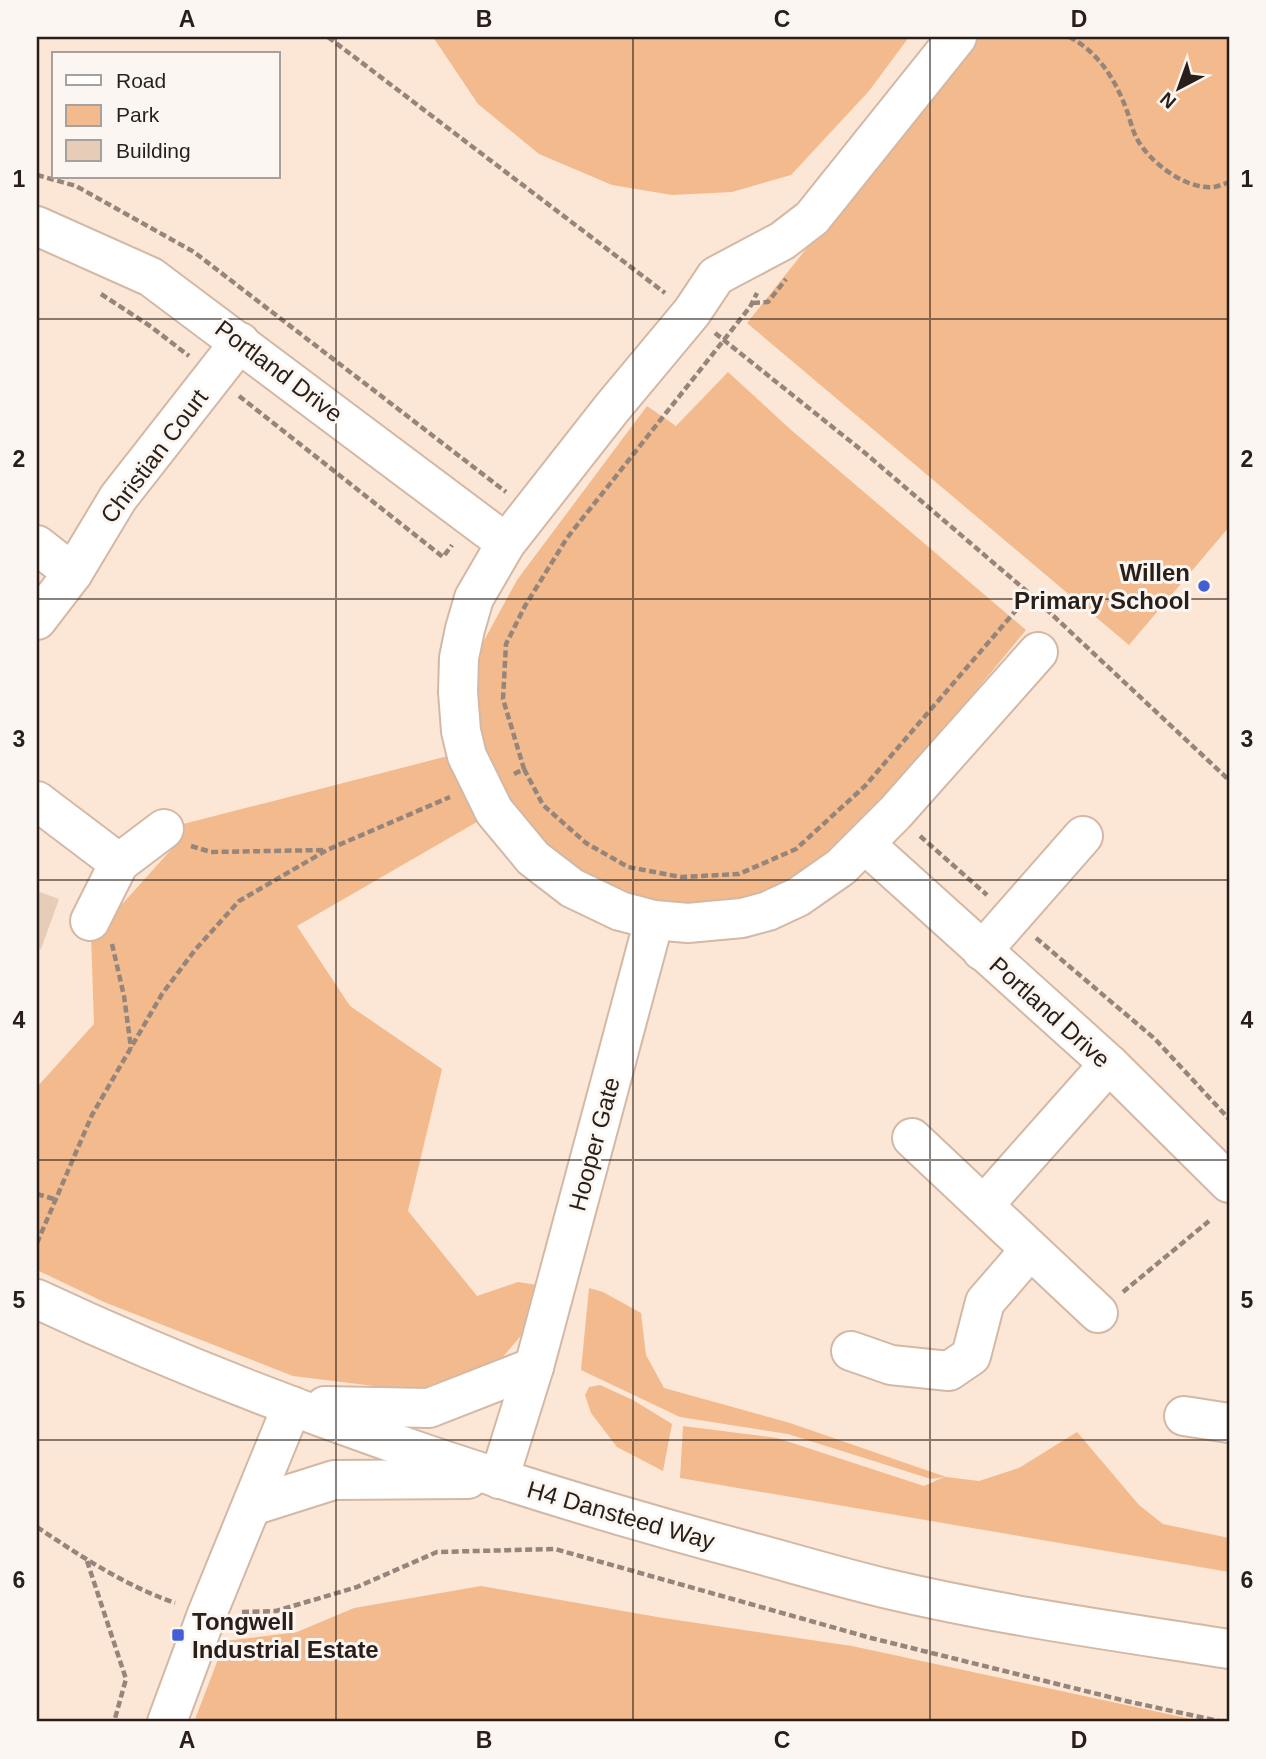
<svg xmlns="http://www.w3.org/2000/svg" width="1266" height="1759" font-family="Helvetica,sans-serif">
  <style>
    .green { fill: #f2ba8d }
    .building { fill: #e7ccb8 }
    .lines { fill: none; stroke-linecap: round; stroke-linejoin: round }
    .minor-casing { stroke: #d3b9a5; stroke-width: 42 }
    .path { stroke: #96857a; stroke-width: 4.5; stroke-dasharray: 7 3.5; stroke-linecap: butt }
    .minor { stroke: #fff; stroke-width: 38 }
    .grid { fill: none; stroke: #291f18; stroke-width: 2; stroke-opacity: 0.55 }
    .poi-dot { fill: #445fd3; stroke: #fcf6f2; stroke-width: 2.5 }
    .labels { text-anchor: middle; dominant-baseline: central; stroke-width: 6; stroke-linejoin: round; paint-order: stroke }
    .street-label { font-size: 24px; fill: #291f18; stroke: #fcf6f2 }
    .poi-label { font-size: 24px; font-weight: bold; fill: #291f18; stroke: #fcf6f2; text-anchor: end }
    .neatline { fill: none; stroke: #291f18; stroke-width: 2.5 }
    .grid-label { font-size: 23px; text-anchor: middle; font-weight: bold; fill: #291f18 }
  </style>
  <rect width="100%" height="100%" fill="#fce6d6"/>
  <g class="green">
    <path d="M433,37H909L869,91L791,175L732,192L672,195L612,185L539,154L478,104Z"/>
    <path d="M975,37H1229V527L1129,645L747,323Z"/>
    <path d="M728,372L790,429L1026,630L902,780L868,819L793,884L746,900L705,905L655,902L609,890L557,861L521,828L482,752L474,659L517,580L647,406L676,426Z"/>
    <path d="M452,755L482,819L297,926L350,1006L442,1069L408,1211L477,1296L518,1282L537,1285L530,1325L502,1358L415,1391L293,1376L104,1302L37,1270V1087L94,1024L91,934L98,931L178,842L164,829Z"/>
    <path d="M589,1288L603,1292L641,1313L646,1355L664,1388L790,1423L946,1477L979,1481L1019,1468L1077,1432L1139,1505L1163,1524L1229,1538V1572L680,1478L683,1426L777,1438L924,1486L944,1477L931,1479L788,1434L680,1417L581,1370Z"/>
    <path d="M600,1385L633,1400L672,1424L663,1471L617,1447L591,1413L585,1395L589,1387Z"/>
    <path d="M481,1586L663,1618L852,1646L1205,1722H194L225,1641L297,1632L354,1608Z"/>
  </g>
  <path class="building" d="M37,891L59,899L41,949L37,947Z"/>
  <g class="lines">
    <g class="minor-casing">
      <g id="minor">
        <path d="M957,37L812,218L782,241L716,276L692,312L612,408L506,543L474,598L465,629L459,658L458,692L461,731L467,756L494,811L533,858L572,888L620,911L654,920L688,923L742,918L768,911L798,897L841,867L895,813L1038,652"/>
        <path d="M37,226L151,277L506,543"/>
        <path d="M37,545L73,573"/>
        <path d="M37,620L73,573L118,498L240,342"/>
        <path d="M37,801L119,863"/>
        <path d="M866,845L1109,1064L1229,1183"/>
        <path d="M90,921L119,863L164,829"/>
        <path d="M982,951L1083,836"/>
        <path d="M912,1138L1098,1313"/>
        <path d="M984,1205L1109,1064"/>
        <path d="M37,1299C265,1406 507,1487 751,1552C795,1564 839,1577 884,1588C998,1615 1114,1631 1229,1649"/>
        <path d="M851,1351L891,1365L949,1371L971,1356L985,1302L1030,1250"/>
        <path d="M325,1406L429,1408L534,1367"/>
        <path d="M1184,1416L1229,1423"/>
        <path d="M499,1479L534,1367L654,920"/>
        <path d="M252,1506L334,1480L468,1479"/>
        <path d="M167,1722L207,1614L292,1406"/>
      </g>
    </g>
    <g class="path">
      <path d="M328,37L665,293"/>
      <path d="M1069,37C1099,52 1116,81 1127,111C1130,119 1132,129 1136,137C1148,161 1185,190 1214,187C1219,186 1224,184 1229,182"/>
      <path d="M37,175L76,186L194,252L506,492"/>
      <path d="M101,294L150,326L189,356"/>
      <path d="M753,303L768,302L786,279"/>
      <path d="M715,333L865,453L1030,594L1229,780"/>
      <path d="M239,396L443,557L452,545"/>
      <path d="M524,769L543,805L586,843L628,867L681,877L739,874L796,849L865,786L1030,594"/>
      <path d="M514,774L524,769L503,699L506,644L525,606L567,538L750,307L757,293"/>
      <path d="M920,836L987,895"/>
      <path d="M191,846L211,852L325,850"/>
      <path d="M1036,938L1155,1039L1229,1119"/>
      <path d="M112,944L124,996L131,1048"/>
      <path d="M37,1194L57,1200"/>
      <path d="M37,1243L92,1115L162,994L195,950L239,901L327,850L450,797"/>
      <path d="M1123,1292L1209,1221"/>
      <path d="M37,1527C80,1556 126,1586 175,1603"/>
      <path d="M87,1561L126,1679L114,1722"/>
      <path d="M242,1612L276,1611L357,1587L437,1552L555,1549L871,1638L1126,1701L1223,1722"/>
    </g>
    <use href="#minor" class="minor"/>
  </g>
  <path class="grid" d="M336,37V1722M633,37V1722M930,37V1722M37,319H1229M37,599H1229M37,880H1229M37,1160H1229M37,1440H1229"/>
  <g class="poi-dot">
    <circle cx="1204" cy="586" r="7"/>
    <rect x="171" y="1628" width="14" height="14" rx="3.5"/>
  </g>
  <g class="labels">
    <g class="street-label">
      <text transform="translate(279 371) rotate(37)">Portland Drive</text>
      <text transform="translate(154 456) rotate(-53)">Christian Court</text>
      <text transform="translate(1050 1012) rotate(42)">Portland Drive</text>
      <text transform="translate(594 1144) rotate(-75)">Hooper Gate</text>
      <text transform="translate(621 1515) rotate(16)">H4 Dansteed Way</text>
    </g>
    <g class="poi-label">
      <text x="1190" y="572">Willen<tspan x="1190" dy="28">Primary School</tspan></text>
      <text x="192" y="1621" text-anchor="start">Tongwell<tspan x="192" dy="28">Industrial Estate</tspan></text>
    </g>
  </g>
  <rect width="1266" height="1759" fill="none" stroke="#fcf6f2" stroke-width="77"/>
  <rect x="52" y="52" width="228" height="126" fill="#fcf6f2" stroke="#a8a09b" stroke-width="2"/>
  <rect x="66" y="75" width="35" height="10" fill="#ffffff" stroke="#a8a09b" stroke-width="2"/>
  <text x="116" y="88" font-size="21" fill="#291f18">Road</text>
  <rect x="66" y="105" width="35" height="21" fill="#f2ba8d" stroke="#a8a09b" stroke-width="2"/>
  <text x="116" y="122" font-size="21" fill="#291f18">Park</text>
  <rect x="66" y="140" width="35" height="21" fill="#e7ccb8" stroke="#a8a09b" stroke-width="2"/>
  <text x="116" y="158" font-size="21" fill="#291f18">Building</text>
  <g transform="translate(1179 88) rotate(221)" stroke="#fcf6f2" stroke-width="5" paint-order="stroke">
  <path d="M0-5L12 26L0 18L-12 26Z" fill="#291f18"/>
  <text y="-10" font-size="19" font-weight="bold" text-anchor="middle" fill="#291f18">N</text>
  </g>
  <rect x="38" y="38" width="1190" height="1682" class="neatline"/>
  <g class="grid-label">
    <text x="187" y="27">A</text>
    <text x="484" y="27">B</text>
    <text x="782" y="27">C</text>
    <text x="1079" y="27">D</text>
    <text x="19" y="187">1</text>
    <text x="1247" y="187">1</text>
    <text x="19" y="467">2</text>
    <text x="1247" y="467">2</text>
    <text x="19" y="747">3</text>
    <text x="1247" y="747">3</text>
    <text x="19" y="1028">4</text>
    <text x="1247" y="1028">4</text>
    <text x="19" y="1308">5</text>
    <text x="1247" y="1308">5</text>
    <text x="19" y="1588">6</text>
    <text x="1247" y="1588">6</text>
    <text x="187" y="1748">A</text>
    <text x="484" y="1748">B</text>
    <text x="782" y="1748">C</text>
    <text x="1079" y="1748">D</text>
  </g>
</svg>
